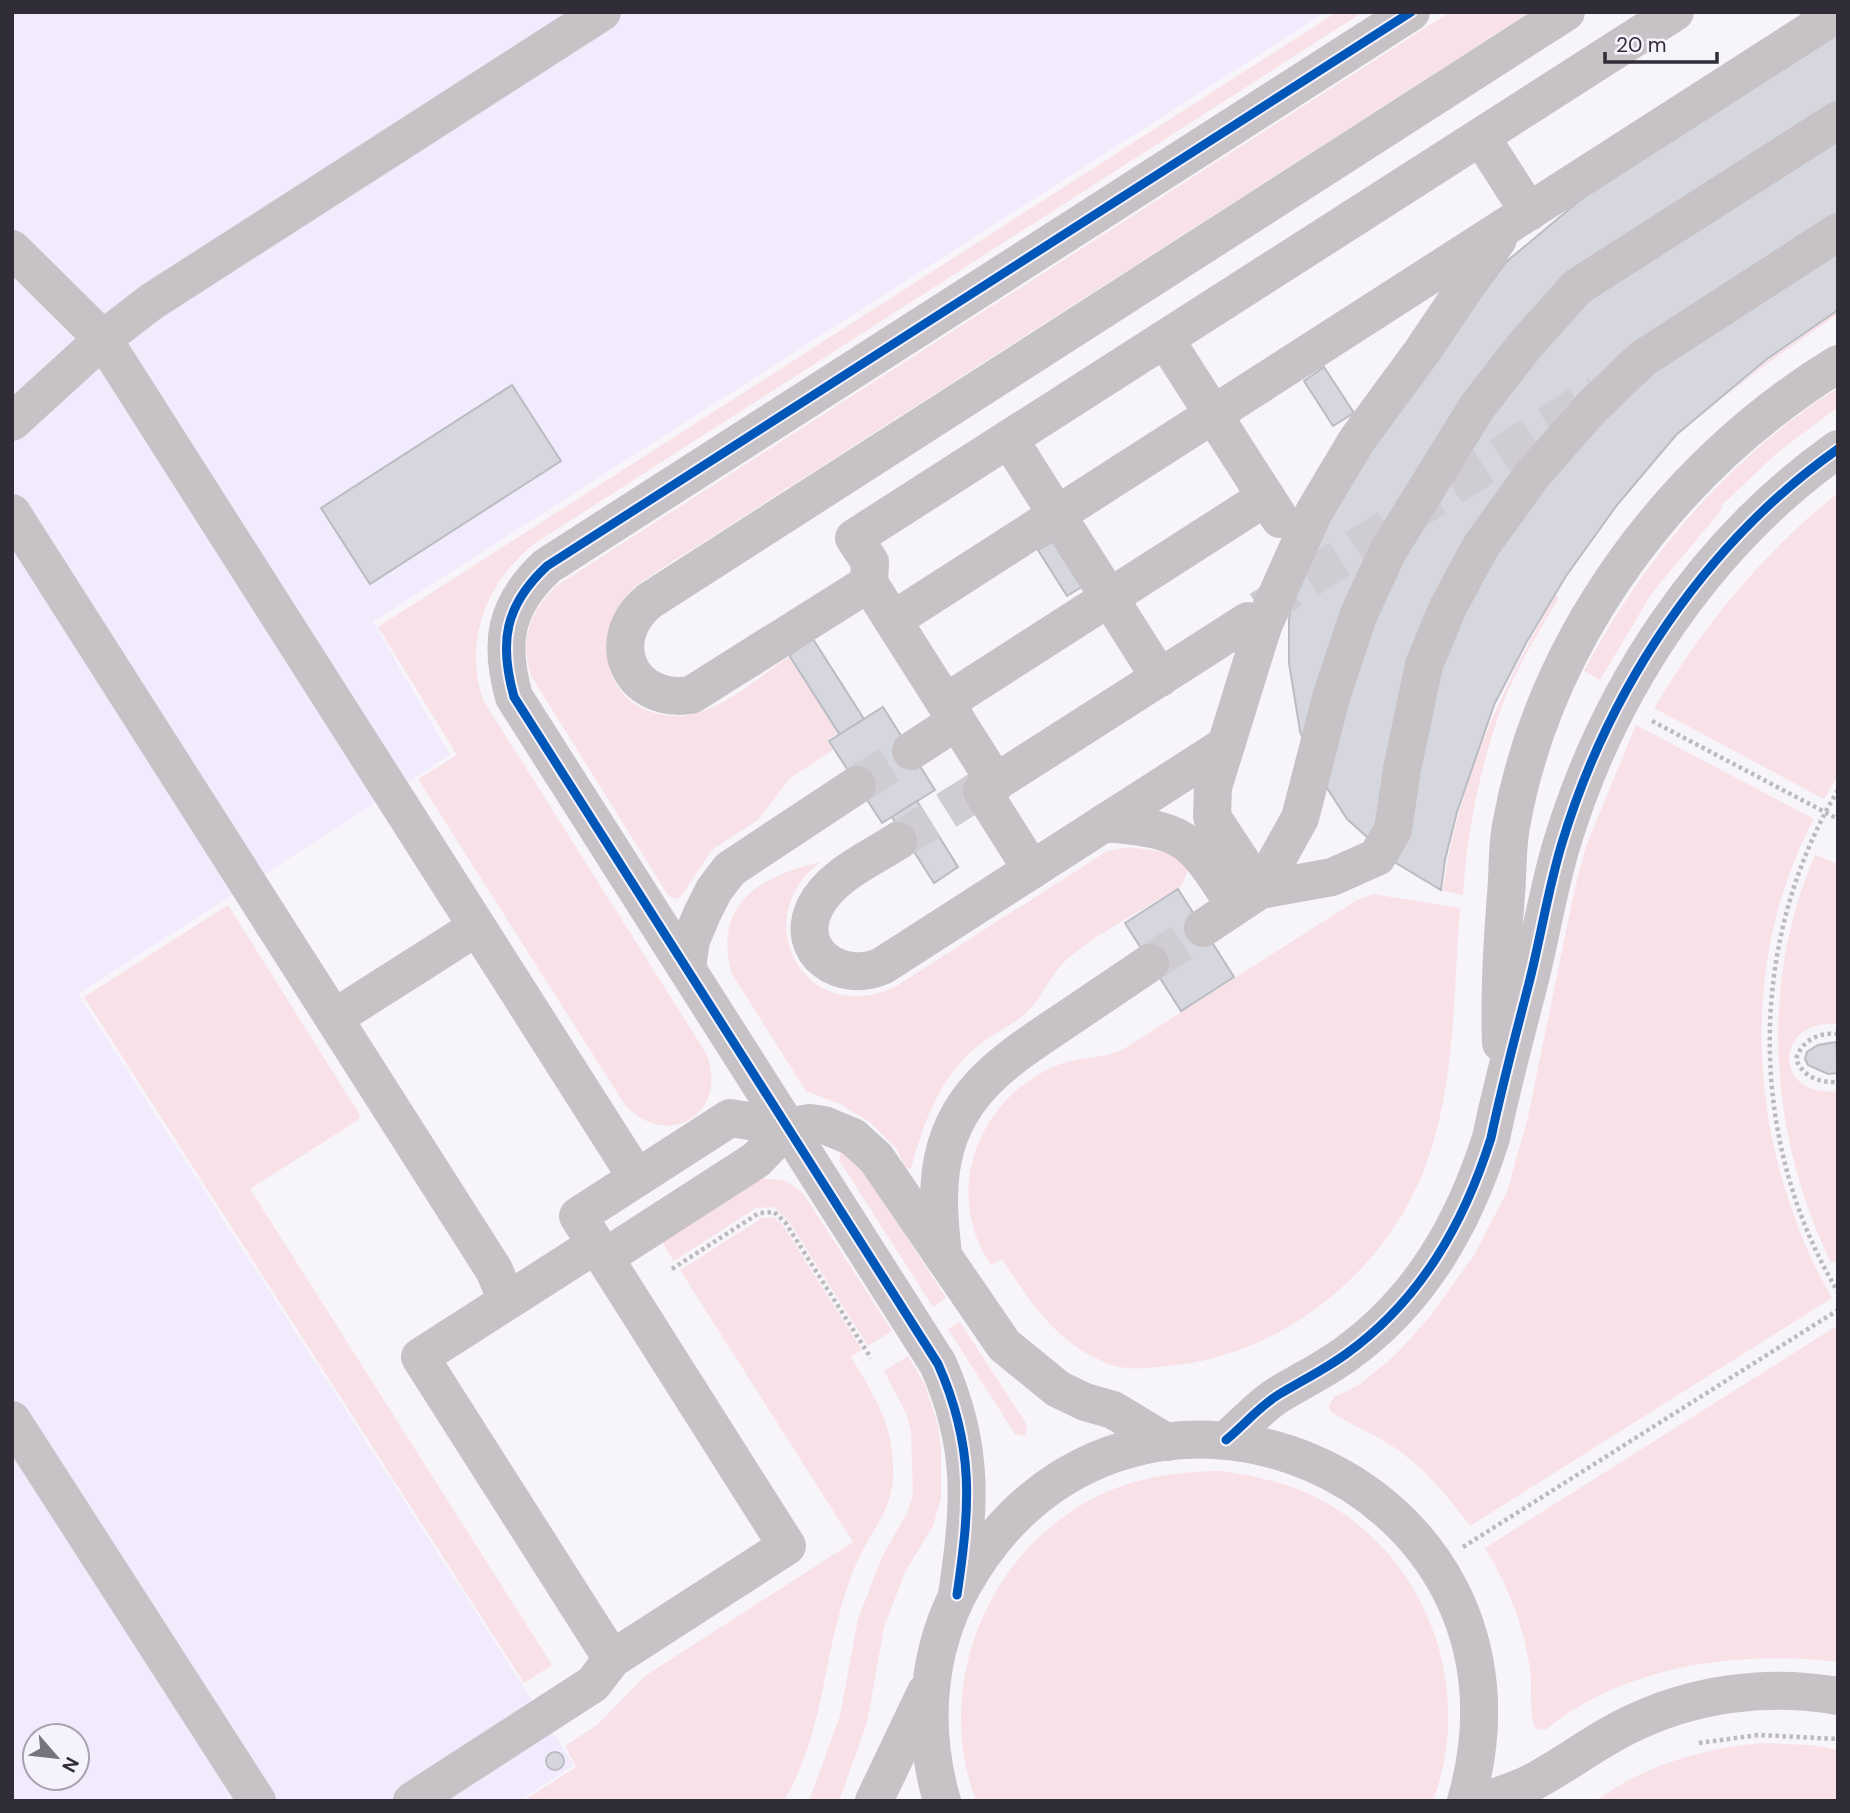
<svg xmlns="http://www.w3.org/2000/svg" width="1850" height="1813" font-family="'DM Sans',sans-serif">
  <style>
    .built { fill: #f2ebfd; fill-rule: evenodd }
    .green { fill: #f9e1e8 }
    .building { fill: #d6d7de; stroke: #bbbbc2; stroke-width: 2 }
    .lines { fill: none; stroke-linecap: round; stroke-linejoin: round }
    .minor-tunnel { stroke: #cfcdd3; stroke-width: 38; stroke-dasharray: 38 19; stroke-linecap: butt }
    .path { stroke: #bcbabd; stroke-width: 4.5; stroke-dasharray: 3.5 3.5; stroke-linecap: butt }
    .minor { stroke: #c7c2c6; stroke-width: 38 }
    .cycleway-casing { stroke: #f6f2fd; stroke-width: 13 }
    .cycleway { stroke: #0057b8; stroke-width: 9 }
  </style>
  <rect width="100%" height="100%" fill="#f7f5fa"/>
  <path class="built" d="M12,12H1326L373,622L450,755L78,994L574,1765L519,1801H12ZM35,1736H77V1778H35Z"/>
  <g class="green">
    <path d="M1337,12H1363L537,542C487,579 463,640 483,700L706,1053C730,1112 669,1152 625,1105L418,779L457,755L378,627Z"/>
    <path d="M1450,12H1530L638,584C585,629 601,715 676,716C716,717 757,678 789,657L838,733L827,740L833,750L789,779L758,820L713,849L681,896L675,899L668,895L531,676C520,638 529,614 556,586Z"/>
    <path d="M1838,311V314L1768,363L1724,398L1768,360Z"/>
    <path d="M1838,388V407L1777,453L1721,506L1723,508L1652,593L1600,680L1584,671C1643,559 1730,456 1838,388Z"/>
    <path d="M1838,493V776L1824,799L1654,708C1704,625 1762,553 1838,493Z"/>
    <path d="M1556,595L1559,597C1539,632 1516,668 1502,706C1480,767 1467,831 1463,895L1443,891C1457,784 1502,687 1556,595Z"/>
    <path d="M1636,725L1814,819C1734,968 1750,1154 1832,1298L1470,1526C1447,1495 1422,1465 1389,1444C1370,1432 1349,1424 1330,1411L1329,1406L1334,1397L1359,1385L1394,1356L1429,1318L1474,1255L1507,1192L1528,1117L1574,892L1586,846Z"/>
    <path d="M1130,847L1176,854L1188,869L1182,885C1147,908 1095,934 1065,961C1049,976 1043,997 1027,1012C1014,1024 997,1032 983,1042C940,1073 924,1122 911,1169L905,1167L896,1148L871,1123L840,1104L806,1091L732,974C712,904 760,876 821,862C746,916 802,1029 895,987L1107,851Z"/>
    <path d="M1815,855L1838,864V1024C1773,1018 1773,1099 1838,1091V1260L1831,1263C1770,1135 1758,987 1815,855Z"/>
    <path d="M1373,894L1460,908C1453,996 1456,1092 1422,1175C1380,1277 1278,1357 1167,1366C1148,1368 1128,1371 1109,1364C1058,1345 1030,1302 1002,1259L991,1265C942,1193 977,1100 1055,1066C1076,1057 1100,1059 1122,1050L1357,900Z"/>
    <path d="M228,905L360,1115L358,1120L250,1189L552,1665L524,1683L84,997Z"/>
    <path d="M841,1152L861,1166L946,1298L933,1307L839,1160Z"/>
    <path d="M761,1178L786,1181L803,1193L892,1331L868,1346L788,1220L774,1207L756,1208L674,1261L659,1237Z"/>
    <path d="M773,1217L782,1224L862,1350L851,1357C875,1396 895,1428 893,1475C893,1509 870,1532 857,1562C822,1641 829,1724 784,1801H523L576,1767L565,1746L597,1725L645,1676L853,1542L680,1270L762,1218Z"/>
    <path d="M960,1322L1027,1425L1025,1436L1015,1434L948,1329Z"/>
    <path d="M1838,1325V1662C1738,1650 1625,1665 1545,1730L1536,1729C1528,1714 1533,1688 1530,1670C1524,1626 1508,1586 1485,1548Z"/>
    <path d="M908,1356L925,1385L938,1426L941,1451V1498L933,1526L906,1570L884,1627L867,1723L839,1801H809L840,1716L858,1619L882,1557L907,1513L913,1495L911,1431L906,1413L884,1371Z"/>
    <path d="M1223,1471C1259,1477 1293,1484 1325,1502C1428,1560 1475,1689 1433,1801H976C936,1696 979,1572 1072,1511C1117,1480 1170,1471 1223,1471Z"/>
    <path d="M1761,1743L1811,1745L1838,1750V1801H1596C1644,1765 1702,1749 1761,1743Z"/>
  </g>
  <g class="building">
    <path d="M1838,19V310L1767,359L1676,435L1617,505L1566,576L1526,643L1494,705L1457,812L1445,860L1441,890L1396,863L1347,819L1311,763L1300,731L1289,663V620L1294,584L1318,518L1506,262L1622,165Z"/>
    <path d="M1324,367L1354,413L1333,426L1304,381Z"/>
    <path d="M512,385L561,461L370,584L321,508Z"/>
    <path d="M1059,538L1088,583L1067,596L1038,550Z"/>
    <path d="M813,639L864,719L840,735L789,655Z"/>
    <path d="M883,707L935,790L882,823L829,741Z"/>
    <path d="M917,801L958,867L934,883L892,817Z"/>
    <path d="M1178,889L1234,977L1181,1011L1125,923Z"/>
    <path d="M1836,1042L1838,1073L1828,1074L1808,1065L1805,1059L1807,1052L1818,1045Z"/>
    <circle cx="555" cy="1761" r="9"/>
  </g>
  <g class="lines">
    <g class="minor-tunnel">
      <path d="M1260,610L1598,393"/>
      <path d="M857,785L911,751"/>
      <path d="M898,841L1009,771"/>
      <path d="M1150,963L1203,928"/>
    </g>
    <g class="path">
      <path d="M1652,721L1838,819"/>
      <path d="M1838,790C1747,942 1747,1140 1838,1292"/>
      <path d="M1838,1034C1819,1032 1802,1040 1796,1059C1803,1077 1819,1083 1838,1082"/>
      <path d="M672,1269L759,1213L774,1212L785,1222L871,1358"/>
      <path d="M1463,1547L1838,1310"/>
      <path d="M1699,1743L1758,1735L1838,1739"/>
    </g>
    <g class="minor">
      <path d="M1481,137L1529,212"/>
      <path d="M12,249L103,339L637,1178"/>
      <path d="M1165,339L1280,519"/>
      <path d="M12,422L103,339L151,302L602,12"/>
      <path d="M1009,439L1160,678"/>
      <path d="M12,513L494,1270L507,1301"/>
      <path d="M869,583L691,695C629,704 602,640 649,601L1566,12"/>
      <path d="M893,620L1838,13"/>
      <path d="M945,703L1266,497"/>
      <path d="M911,751L957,721"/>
      <path d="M996,783L869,583L870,562L854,538L1675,12"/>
      <path d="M1104,823C1188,830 1191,838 1235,906"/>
      <path d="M898,841C870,859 830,876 815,907C793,953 842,984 882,966L1226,745"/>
      <path d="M1032,870L982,791L1248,621L1263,626"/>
      <path d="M1260,890L1300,818L1332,694L1358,616L1388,551L1477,407L1526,344L1577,287L1838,120"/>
      <path d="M1260,890L1212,817L1213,787L1263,626L1314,512L1357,440L1421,353L1498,239"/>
      <path d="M1203,928L1260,890L1332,877L1377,857L1393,830L1402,769L1424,665L1448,607L1481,546L1533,474L1592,407L1642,359L1838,232"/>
      <path d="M687,968L691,940L702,914L714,890L730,869L857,785"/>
      <path d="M334,1018L477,927"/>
      <path d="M1501,1043C1499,993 1502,945 1506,895C1508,872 1507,848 1511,826C1545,636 1674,464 1838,364"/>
      <path d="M595,1245L420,1357L612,1659"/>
      <path d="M943,1256C940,1227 937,1199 941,1170C951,1095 1004,1061 1061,1023C1091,1003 1120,983 1150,963"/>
      <path d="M604,1258L756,1160L788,1127"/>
      <path d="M12,1420L257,1801"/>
      <path d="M1226,1440C1243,1426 1259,1407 1278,1395C1301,1381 1324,1370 1346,1354C1421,1300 1464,1223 1491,1138C1502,1085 1516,1034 1529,983C1541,936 1548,889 1562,843C1609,688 1705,543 1838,449"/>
      <path d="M957,1595C970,1507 975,1447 938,1364L514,697C499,643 504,606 547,566L1411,12"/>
      <path d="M412,1801L593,1684L612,1659L787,1546L578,1216L730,1118L788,1127L810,1123L824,1125L853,1137L876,1158L1004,1345L1058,1389L1085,1402L1113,1410L1166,1442"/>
      <path d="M874,1801L926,1692"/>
      <path d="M942,1801C921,1729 926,1651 963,1585C1125,1295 1560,1476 1466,1801"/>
      <path d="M1484,1801C1500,1795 1518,1790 1533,1782C1565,1765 1593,1743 1625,1727C1690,1694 1766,1683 1838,1696"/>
    </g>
    <g class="cycleway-casing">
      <g id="cycleway">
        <path d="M1226,1440C1243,1426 1259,1407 1278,1395C1301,1381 1324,1370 1346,1354C1421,1300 1464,1223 1491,1138C1502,1085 1516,1034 1529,983C1541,936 1548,889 1562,843C1609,688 1705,543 1838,449"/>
        <path d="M957,1595C970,1507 975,1447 938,1364L514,697C499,643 504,606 547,566L1411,12"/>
      </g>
    </g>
    <use href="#cycleway" class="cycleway"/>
  </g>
  <rect width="1850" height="1813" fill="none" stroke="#312d38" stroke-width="28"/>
  <g transform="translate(56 1757) rotate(118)"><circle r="33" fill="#f6f2fd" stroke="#a7a3ae" stroke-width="2"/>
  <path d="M0-5L12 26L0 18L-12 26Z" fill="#76737c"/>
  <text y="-10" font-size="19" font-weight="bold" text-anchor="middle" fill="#312d38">N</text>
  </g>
  <path d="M1605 52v10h112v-10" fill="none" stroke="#312d38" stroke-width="3.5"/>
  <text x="1616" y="52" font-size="21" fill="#312d38" stroke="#f6f2fd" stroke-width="5" paint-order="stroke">20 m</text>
</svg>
